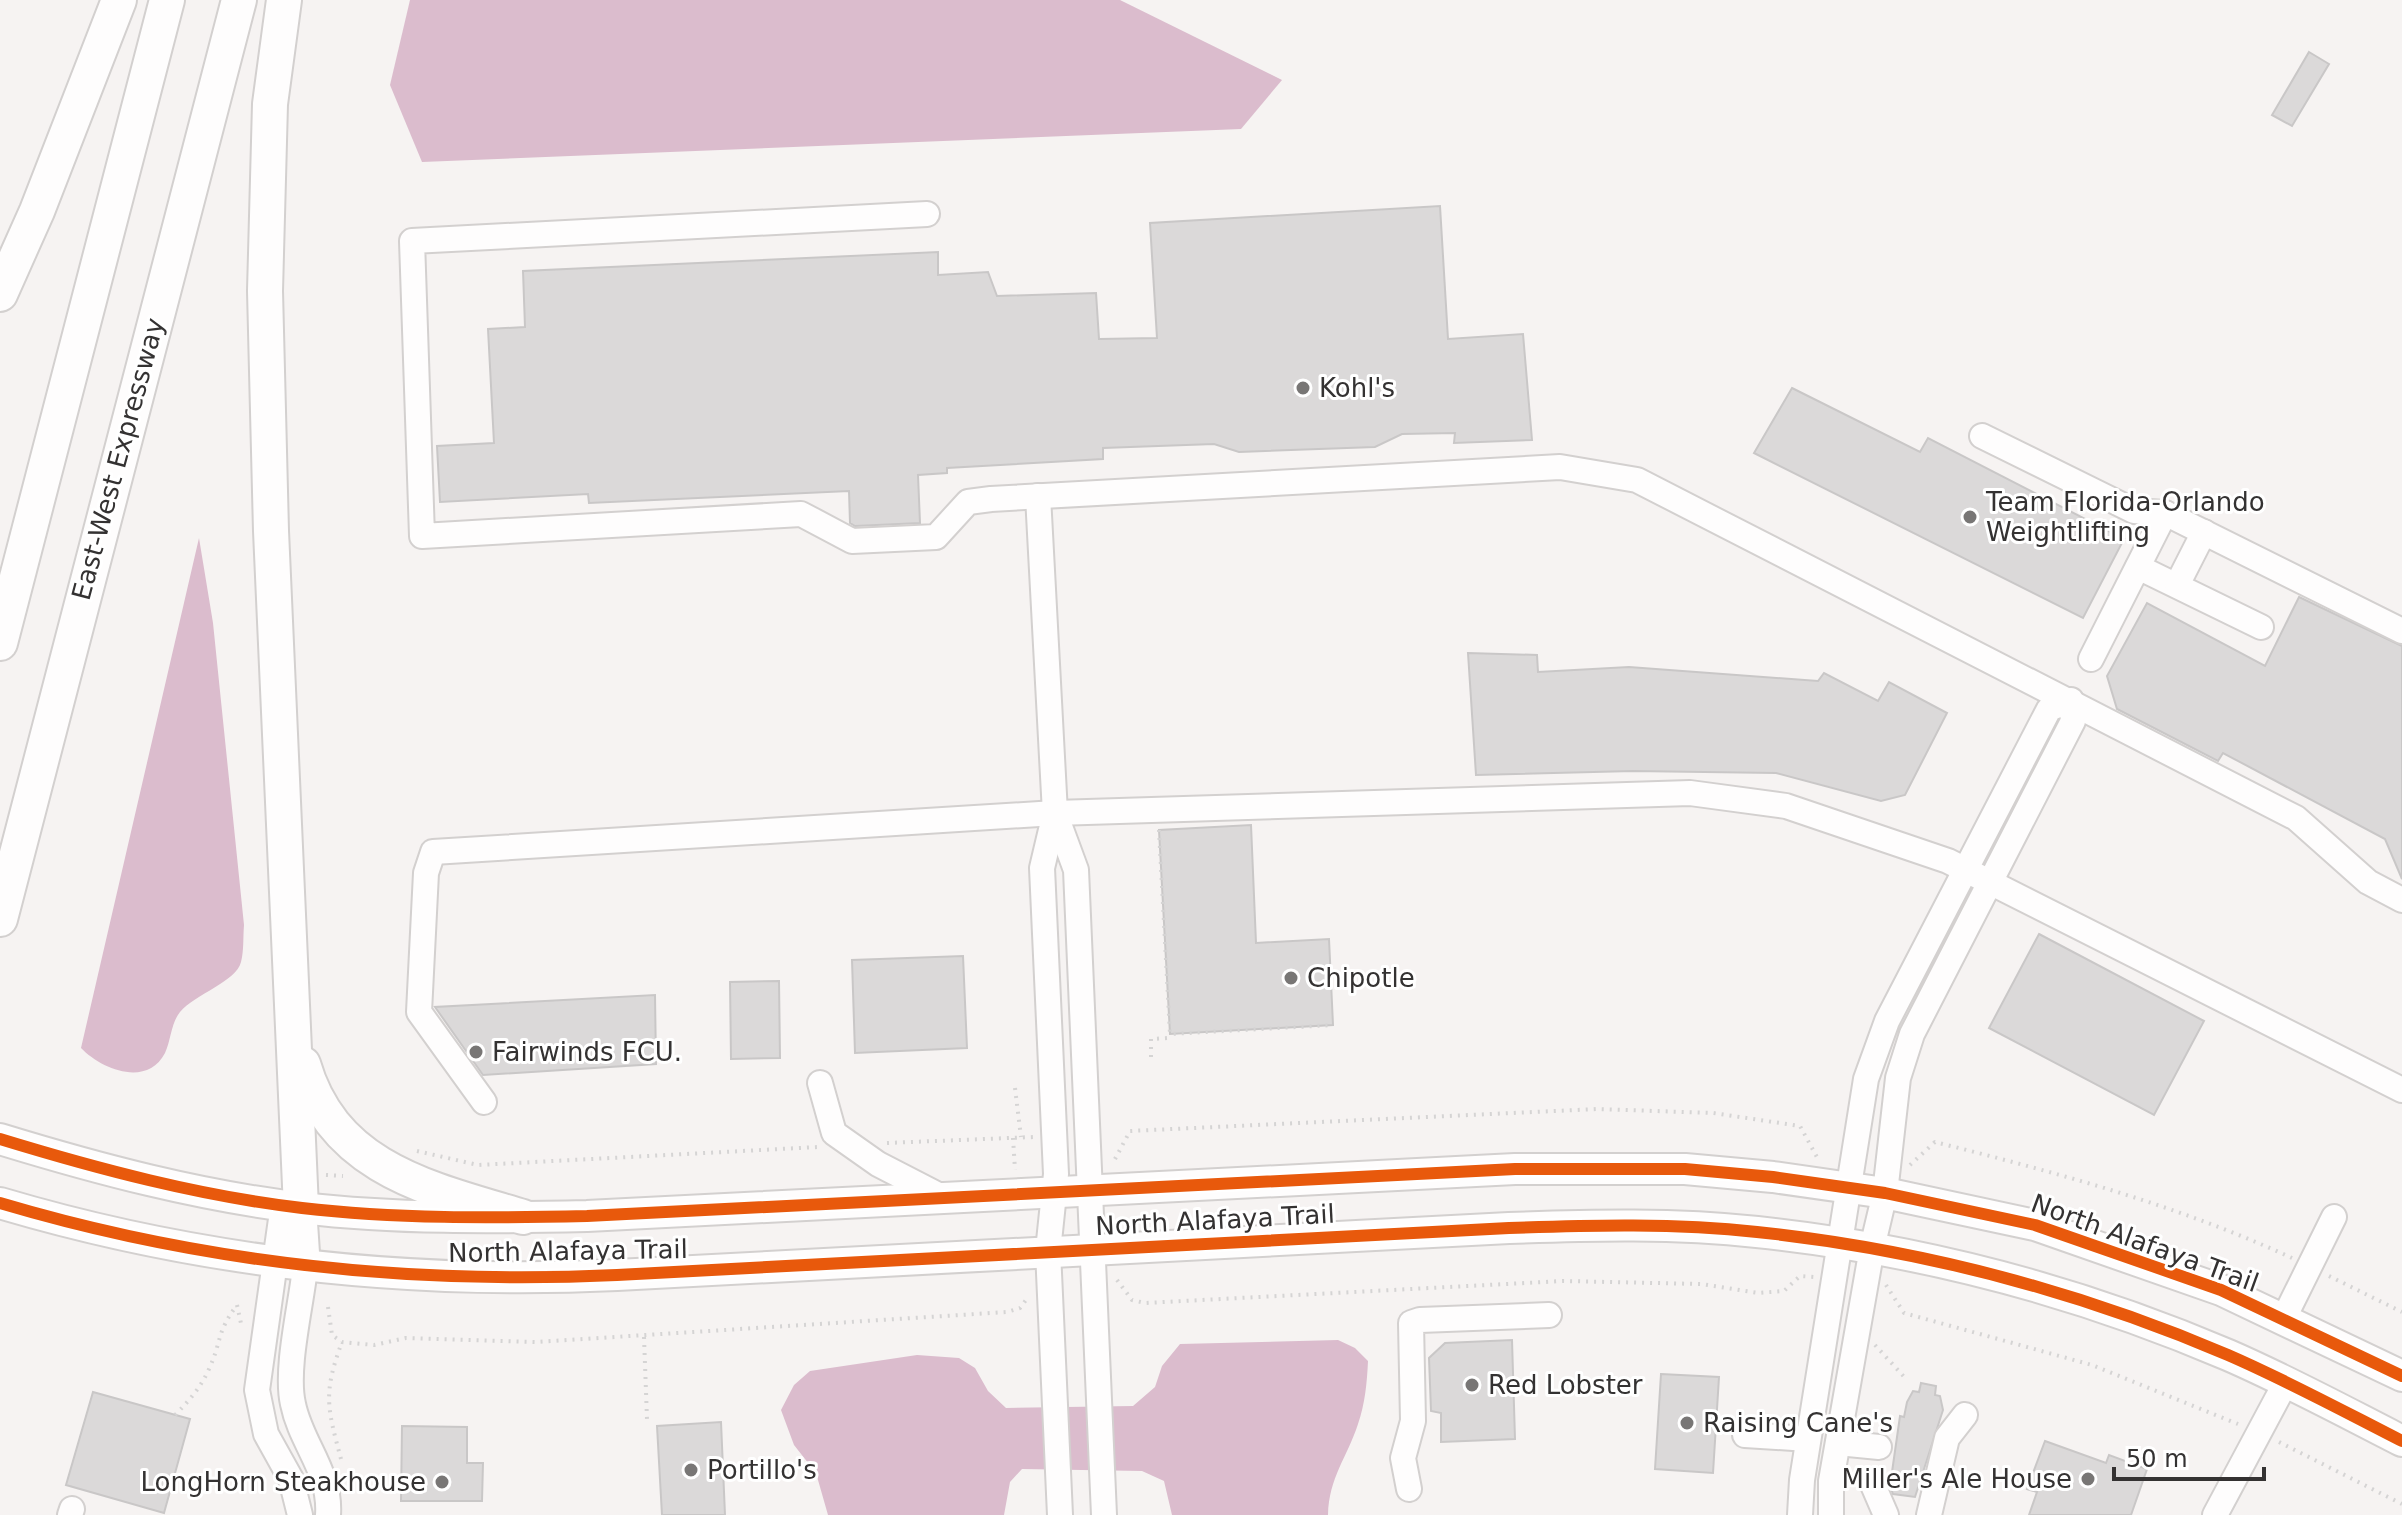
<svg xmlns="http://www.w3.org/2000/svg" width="2402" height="1515" font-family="'DejaVu Sans',sans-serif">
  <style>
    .water { fill: #dbbccd }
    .building { fill: #dbd9d9; stroke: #c9c7c7; stroke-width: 2 }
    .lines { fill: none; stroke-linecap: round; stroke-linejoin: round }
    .minor-casing { stroke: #d3d0cf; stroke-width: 28 }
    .major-casing { stroke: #d3d0cf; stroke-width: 34 }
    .highway-casing { stroke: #d3d0cf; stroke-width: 38 }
    .path { stroke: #d5d4d4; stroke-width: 4; stroke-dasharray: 2 6; stroke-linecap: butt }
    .minor { stroke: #fefdfd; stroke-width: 24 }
    .major { stroke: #fefdfd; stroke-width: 30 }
    .highway { stroke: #fefdfd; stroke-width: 34 }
    .cycleway-casing { stroke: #fff; stroke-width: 17 }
    .cycleway { stroke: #e8590c; stroke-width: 12 }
    .poi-dot { fill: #787675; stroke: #fff; stroke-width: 3 }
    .labels { text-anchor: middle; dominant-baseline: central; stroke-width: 6; stroke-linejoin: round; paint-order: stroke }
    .poi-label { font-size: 26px; fill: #343232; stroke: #fff; text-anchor: start }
    .street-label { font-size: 26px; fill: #343232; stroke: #fff }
  </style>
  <rect width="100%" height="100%" fill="#f6f3f2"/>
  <g class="water">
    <path d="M410,0H1120L1282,80L1241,129L422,162L390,85Z"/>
    <path d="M199,538L213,623L244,925C243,937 244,951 241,962C236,982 195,994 180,1012C171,1023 171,1040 165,1053C147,1088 101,1069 81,1048Z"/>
    <path d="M1338,1340L1355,1348L1368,1361C1367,1383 1365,1404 1358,1424C1347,1458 1329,1477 1328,1515H1172L1164,1481L1142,1471L1022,1469L1010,1482L1004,1515H828L816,1473L794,1445L781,1410L794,1385L810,1371L917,1355L959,1358L975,1368L988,1391L1006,1408L1133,1406L1155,1387L1162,1366L1180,1344Z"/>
  </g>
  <g class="building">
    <path d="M2309,52L2329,64L2292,126L2272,115Z"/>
    <path d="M1440,206L1448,339L1523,334L1532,440L1454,443L1455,433L1402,434L1375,447L1239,452L1214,444L1103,448V459L947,468V473L918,475L920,523L855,526L850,523L849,491L589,503L588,494L440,502L437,446L494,443L488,329L525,327L523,271L938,252V275L988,272L997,296L1096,293L1099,339L1157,338L1150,223Z"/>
    <path d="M1792,388L1920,452L1928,438L2124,539L2083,618L1754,453Z"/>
    <path d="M2299,597L2402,646V879L2385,839L2223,753L2218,761L2117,709L2107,676L2147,603L2265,666Z"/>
    <path d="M1468,653L1537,655L1538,672L1629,667L1818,681L1824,673L1878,701L1889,682L1947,713L1905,795L1881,801L1776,773L1633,771L1476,775Z"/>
    <path d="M1251,825L1256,943L1329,939L1333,1025L1170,1034L1159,830Z"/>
    <path d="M2039,934L2204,1021L2154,1115L1989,1028Z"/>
    <path d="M963,956L967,1048L855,1053L852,960Z"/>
    <path d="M779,981L780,1058L731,1059L730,982Z"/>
    <path d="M655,995L656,1064L483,1075L435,1007Z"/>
    <path d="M1512,1340L1515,1439L1441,1442V1413L1431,1411L1429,1358L1445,1343Z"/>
    <path d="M1661,1374L1719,1377L1713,1473L1655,1469Z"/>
    <path d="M1921,1383L1936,1386L1935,1395L1940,1396L1943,1410L1915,1497L1893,1494L1890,1486L1900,1416L1904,1417L1907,1402L1913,1391L1919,1392Z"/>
    <path d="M93,1392L190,1419L164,1513L66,1485Z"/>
    <path d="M721,1422L725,1515H662L657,1426Z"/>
    <path d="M402,1426L467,1427V1463H483L482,1501H401Z"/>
    <path d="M2045,1441L2106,1463L2109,1455L2147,1469L2131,1515H2029L2037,1492L2027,1489Z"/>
  </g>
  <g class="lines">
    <g class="minor-casing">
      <g id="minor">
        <path d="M927,214L412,241L422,536L801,514L852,541L936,537L968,502L991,499L1560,467L1637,480L2296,818L2368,882L2402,900"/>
        <path d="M1982,436L2134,511L2165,513L2402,631"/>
        <path d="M1038,496L1055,813L1042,868L1056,1174L1048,1251L1060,1515"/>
        <path d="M2138,567L2261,627"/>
        <path d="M2177,585L2204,532"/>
        <path d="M2091,659L2165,513"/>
        <path d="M1055,813L1076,870L1104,1515"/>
        <path d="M820,1083L834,1133L878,1164L942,1197"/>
        <path d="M484,1102L419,1012L426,873L433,852L1055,813L1690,793L1786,806L1948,861L2402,1090"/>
        <path d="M283,1205L257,1390L266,1434L291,1479L300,1515"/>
        <path d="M305,1268C301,1306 285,1369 293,1404C301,1444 331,1471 328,1515"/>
        <path d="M2284,1318L2334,1217"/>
        <path d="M1745,1435L1808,1439"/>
        <path d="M1838,1443L1879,1447"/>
        <path d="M1873,1485L1886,1515"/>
        <path d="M1409,1489L1403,1458L1413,1421L1411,1323L1420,1320L1549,1315"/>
        <path d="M70,1515L72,1509"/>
        <path d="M1800,1515L1802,1480L1866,1079L1887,1021L2049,709L2071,700L2073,721L1912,1034L1898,1078L1885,1193L1872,1248L1831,1481V1515"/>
        <path d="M1929,1515L1947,1438L1965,1415"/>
        <path d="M2215,1515L2286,1382"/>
      </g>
    </g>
    <g class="major-casing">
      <g id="major">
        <path d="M0,1139C98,1169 200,1196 302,1208C396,1219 492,1218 587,1216L1515,1169H1685L1773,1177L1885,1193L2035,1225L2221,1290L2402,1376"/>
        <path d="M0,1203C202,1263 407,1285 617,1275L1509,1228C1592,1225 1675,1223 1757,1232C1919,1249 2078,1291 2228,1355C2288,1381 2345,1412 2402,1441"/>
        <path d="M301,1208L305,1268"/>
      </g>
    </g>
    <g class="highway-casing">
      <g id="highway">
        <path d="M284,0L270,104L265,291L271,531L301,1208"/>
        <path d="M0,294L37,211L119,0"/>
        <path d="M0,643L167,0"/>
        <path d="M0,919L239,0"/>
        <path d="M303,1064C333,1169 430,1189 523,1217"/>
      </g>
    </g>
    <g class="path">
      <path d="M1159,830L1170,1034L1333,1025"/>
      <path d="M1151,1057V1039L1168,1038L1170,1034"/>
      <path d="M1015,1088L1021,1137"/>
      <path d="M1013,1138L1015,1170"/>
      <path d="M887,1143L1034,1137"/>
      <path d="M417,1151L478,1165L818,1147"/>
      <path d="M1115,1159L1130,1131L1597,1109L1713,1113L1800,1126L1818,1159"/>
      <path d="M1910,1165L1935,1142C2058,1173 2177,1205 2292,1258"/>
      <path d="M326,1175L343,1176"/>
      <path d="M2329,1276L2402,1312"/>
      <path d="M1117,1280L1132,1300L1145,1303L1563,1281L1701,1284L1758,1293L1784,1291L1800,1276L1814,1277"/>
      <path d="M1886,1285L1904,1313L2092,1365L2238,1424"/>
      <path d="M237,1305L242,1328"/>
      <path d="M328,1307L332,1335L342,1342L374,1345L406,1338L536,1342L1007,1312L1020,1308L1029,1296"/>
      <path d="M644,1337L647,1419"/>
      <path d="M1875,1345L1907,1380"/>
      <path d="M175,1415C189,1401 201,1387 209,1369C222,1341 216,1333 237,1305"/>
      <path d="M2279,1442L2402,1504"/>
      <path d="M341,1459C327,1407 323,1393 342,1342"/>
    </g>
    <use href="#minor" class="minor"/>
    <use href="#major" class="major"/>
    <use href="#highway" class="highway"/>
    <g class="cycleway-casing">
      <g id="cycleway">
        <path d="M0,1139C98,1169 200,1196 302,1208C396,1219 492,1218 587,1216L1515,1169H1685L1773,1177L1885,1193L2035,1225L2221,1290L2402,1376"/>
        <path d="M0,1203C202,1263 407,1285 617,1275L1509,1228C1592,1225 1675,1223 1757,1232C1919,1249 2078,1291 2228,1355C2288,1381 2345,1412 2402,1441"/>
      </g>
    </g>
    <use href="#cycleway" class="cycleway"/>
  </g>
  <g class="poi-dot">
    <circle cx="1303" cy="388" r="8"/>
    <circle cx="1970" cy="517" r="8"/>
    <circle cx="1291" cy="978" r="8"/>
    <circle cx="476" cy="1052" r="8"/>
    <circle cx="1472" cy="1385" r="8"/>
    <circle cx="1687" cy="1423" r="8"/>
    <circle cx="691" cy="1470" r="8"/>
    <circle cx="2088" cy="1479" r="8"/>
    <circle cx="442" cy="1482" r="8"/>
  </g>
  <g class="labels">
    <g class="poi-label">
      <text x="1319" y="388">Kohl's</text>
      <text x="1986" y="502">Team Florida-Orlando<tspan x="1986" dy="30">Weightlifting</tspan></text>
      <text x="1307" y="978">Chipotle</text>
      <text x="492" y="1052">Fairwinds FCU.</text>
      <text x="1488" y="1385">Red Lobster</text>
      <text x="1703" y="1423">Raising Cane's</text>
      <text x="707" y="1470">Portillo's</text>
      <text x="2072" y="1479" text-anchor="end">Miller's Ale House</text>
      <text x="426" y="1482" text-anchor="end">LongHorn Steakhouse</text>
    </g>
    <g class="street-label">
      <text transform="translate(118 459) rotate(-75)">East-West Expressway</text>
      <text transform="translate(1215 1220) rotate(-3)">North Alafaya Trail</text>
      <text transform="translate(2145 1243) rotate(20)">North Alafaya Trail</text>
      <text transform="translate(568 1251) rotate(-1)">North Alafaya Trail</text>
    </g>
  </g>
  <path d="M2114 1467v12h150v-12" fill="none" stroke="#343232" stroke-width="4"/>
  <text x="2126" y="1467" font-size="24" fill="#343232" stroke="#ffffff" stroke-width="6" paint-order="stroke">50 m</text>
</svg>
